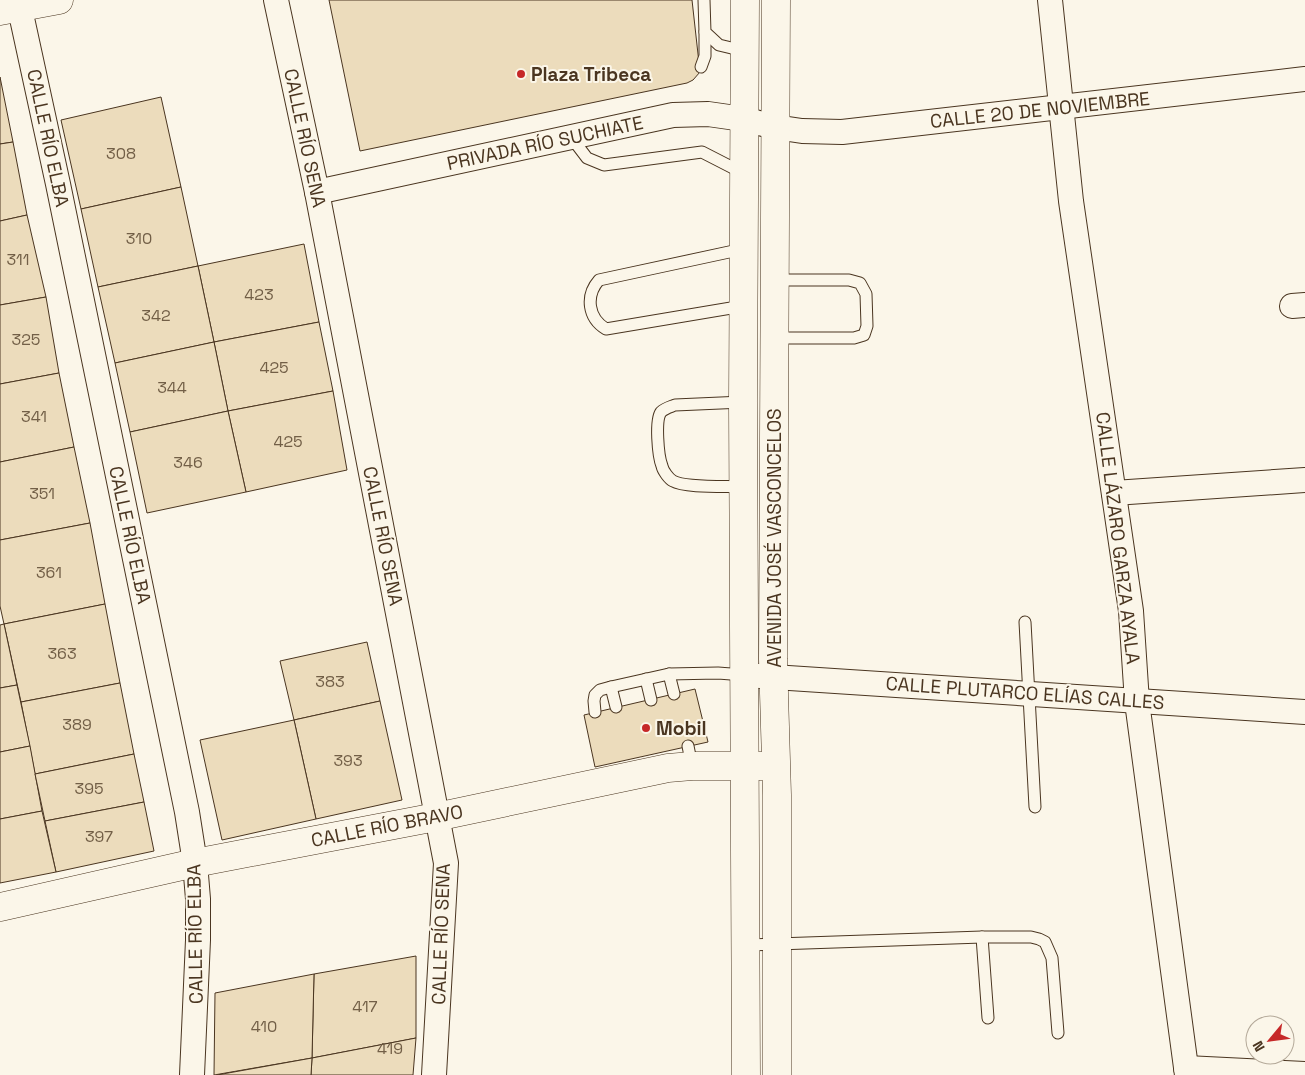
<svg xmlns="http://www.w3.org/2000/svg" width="1305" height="1075" font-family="'Space Grotesk',sans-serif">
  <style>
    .building { fill: #ecdcbc; stroke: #4a3520 }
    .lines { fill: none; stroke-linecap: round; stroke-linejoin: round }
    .service-casing { stroke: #4a3520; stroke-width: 13 }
    .minor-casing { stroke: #4a3520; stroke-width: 26 }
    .tertiary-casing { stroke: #4a3520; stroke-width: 29 }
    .secondary-casing { stroke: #4a3520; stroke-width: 29 }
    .service { stroke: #fbf6e9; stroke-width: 11 }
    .minor { stroke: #fbf6e9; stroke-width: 24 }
    .tertiary { stroke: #fbf6e9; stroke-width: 28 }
    .secondary { stroke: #fbf6e9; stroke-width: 28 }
    .poi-dot { fill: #c62828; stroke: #fbf6e9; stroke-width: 2 }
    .labels { text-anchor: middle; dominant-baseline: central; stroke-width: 4; stroke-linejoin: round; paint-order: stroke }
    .number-label { font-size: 16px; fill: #725f47 }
    .poi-label { font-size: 19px; font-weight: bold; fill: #4a3520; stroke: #fbf6e9; text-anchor: start }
    .street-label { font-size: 19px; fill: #4a3520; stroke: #fbf6e9 }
  </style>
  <rect width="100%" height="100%" fill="#fbf6e9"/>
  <g class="building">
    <path d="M329,0H692L700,72L693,80L687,83L360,151Z"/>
    <path d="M0,77L13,142L0,144Z"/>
    <path d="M161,97L181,187L81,209L61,120Z"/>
    <path d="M13,142L27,215L0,221V144Z"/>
    <path d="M181,187L198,266L98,287L81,209Z"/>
    <path d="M27,215L46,297L0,305V221Z"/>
    <path d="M304,244L319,322L214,342L198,266Z"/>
    <path d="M198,266L214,342L115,363L98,287Z"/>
    <path d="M46,297L59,373L0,384V305Z"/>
    <path d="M319,322L333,391L228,411L214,342Z"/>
    <path d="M214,342L228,411L130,432L115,363Z"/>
    <path d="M59,373L74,447L0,462V384Z"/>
    <path d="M333,391L347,470L246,492L228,411Z"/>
    <path d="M228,411L246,492L147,513L130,432Z"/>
    <path d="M74,447L90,523L0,540V462Z"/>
    <path d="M90,523L105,604L4,624L0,606V540Z"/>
    <path d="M105,604L120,683L21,702L4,624Z"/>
    <path d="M4,624L17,685L0,688V625Z"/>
    <path d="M367,642L380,701L294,720L280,661Z"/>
    <path d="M120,683L134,754L35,774L21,702Z"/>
    <path d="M17,685L30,746L0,752V688Z"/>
    <path d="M695,689L708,742L595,767L584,715Z"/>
    <path d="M380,701L402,800L316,819L294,720Z"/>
    <path d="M294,720L316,819L222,840L200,740Z"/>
    <path d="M30,746L42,811L0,819V752Z"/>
    <path d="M134,754L144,802L45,821L35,774Z"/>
    <path d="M144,802L154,851L56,872L45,821Z"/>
    <path d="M42,811L56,872L0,883V819Z"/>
    <path d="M416,956V1038L312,1058L314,974Z"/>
    <path d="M314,974L312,1058L214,1075L215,993Z"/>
    <path d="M416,1038L413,1075H311L312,1058Z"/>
    <path d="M312,1058L311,1075H217Z"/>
  </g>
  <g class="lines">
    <g class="service-casing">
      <g id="service">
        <path d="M704,0L705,32L719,45L744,51"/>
        <path d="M701,67L705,56V32"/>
        <path d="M571,137L587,158L604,165L702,152L743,173"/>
        <path d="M743,306L606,329C588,318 585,296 599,280L743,249"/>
        <path d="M774,338H854L864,335L867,326L866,294L860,283L849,280H775"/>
        <path d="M743,402L675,405C670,407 665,408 661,412C655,420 658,456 662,466C663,471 669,479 673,481C685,488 728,486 743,487"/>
        <path d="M1025,622L1035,807"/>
        <path d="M669,674L674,694"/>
        <path d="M646,679L651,700"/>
        <path d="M611,687L616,707"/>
        <path d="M595,712L594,701L595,695L600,690L611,687L669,674L718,673L744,675"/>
        <path d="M688,746L692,766"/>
        <path d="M982,937L988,1018"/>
        <path d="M746,945L982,937H1031L1039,939L1045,942L1052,958L1058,1033"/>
      </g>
    </g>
    <g class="minor-casing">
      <g id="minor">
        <path d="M18,0L58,184L187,812L195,863L198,899V940L192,1075"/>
        <path d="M276,0L317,192L446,863L434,1075"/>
        <path d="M1050,0L1071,201L1131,611L1137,702L1187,1075"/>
        <path d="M317,192L673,115L708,114L743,119L775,127L802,131L842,132L1305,79"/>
        <path d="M1292,306L1305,305"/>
        <path d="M1114,493L1305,480"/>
        <path d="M744,675L1305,712"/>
        <path d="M1186,1068L1305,1074"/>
      </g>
    </g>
    <g class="tertiary-casing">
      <g id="tertiary">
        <path d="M0,11L59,0"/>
        <path d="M0,907L195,863L436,817L668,768L692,766H775"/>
      </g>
    </g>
    <g class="secondary-casing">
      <g id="secondary">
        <path d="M745,0L743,402L746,1075"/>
        <path d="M776,0L773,659L777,795V1075"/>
      </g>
    </g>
    <use href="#service" class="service"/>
    <use href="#minor" class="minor"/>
    <use href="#tertiary" class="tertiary"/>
    <use href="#secondary" class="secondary"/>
  </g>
  <g class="poi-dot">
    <circle cx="521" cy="74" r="5"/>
    <circle cx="646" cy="728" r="5"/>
  </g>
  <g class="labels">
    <g class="number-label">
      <text x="121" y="153">308</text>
      <text x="139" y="238">310</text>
      <text x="18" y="259">311</text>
      <text x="259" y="294">423</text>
      <text x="156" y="315">342</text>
      <text x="26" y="339">325</text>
      <text x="274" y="367">425</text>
      <text x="172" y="387">344</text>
      <text x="34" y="416">341</text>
      <text x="288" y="441">425</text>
      <text x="188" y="462">346</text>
      <text x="42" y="493">351</text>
      <text x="49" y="572">361</text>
      <text x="62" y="653">363</text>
      <text x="330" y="681">383</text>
      <text x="77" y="724">389</text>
      <text x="348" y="760">393</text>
      <text x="89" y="788">395</text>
      <text x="99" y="836">397</text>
      <text x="365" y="1006">417</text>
      <text x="264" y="1026">410</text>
      <text x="390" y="1048">419</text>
    </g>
    <g class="poi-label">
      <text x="531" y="74">Plaza Tribeca</text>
      <text x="656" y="728">Mobil</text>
    </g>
    <g class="street-label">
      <text transform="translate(1040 110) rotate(-6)">CALLE 20 DE NOVIEMBRE</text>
      <text transform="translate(48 138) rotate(78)">CALLE RÍO ELBA</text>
      <text transform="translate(305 138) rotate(78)">CALLE RÍO SENA</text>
      <text transform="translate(545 143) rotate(-12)">PRIVADA RÍO SUCHIATE</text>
      <text transform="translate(130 535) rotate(78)">CALLE RÍO ELBA</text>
      <text transform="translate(383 536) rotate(79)">CALLE RÍO SENA</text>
      <text transform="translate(774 538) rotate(-90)">AVENIDA JOSÉ VASCONCELOS</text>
      <text transform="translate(1118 538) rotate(83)">CALLE LÁZARO GARZA AYALA</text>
      <text transform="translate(1025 693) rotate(4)">CALLE PLUTARCO ELÍAS CALLES</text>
      <text transform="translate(387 826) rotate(-11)">CALLE RÍO BRAVO</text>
      <text transform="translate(195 934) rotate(-91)">CALLE RÍO ELBA</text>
      <text transform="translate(441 934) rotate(-88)">CALLE RÍO SENA</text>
    </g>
  </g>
  <g transform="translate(1270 1040) rotate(241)"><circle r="24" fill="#fbf6e9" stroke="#b4a999"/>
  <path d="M0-4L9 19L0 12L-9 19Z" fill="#c62828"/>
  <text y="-8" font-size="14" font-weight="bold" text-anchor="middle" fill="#4a3520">N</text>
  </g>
</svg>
